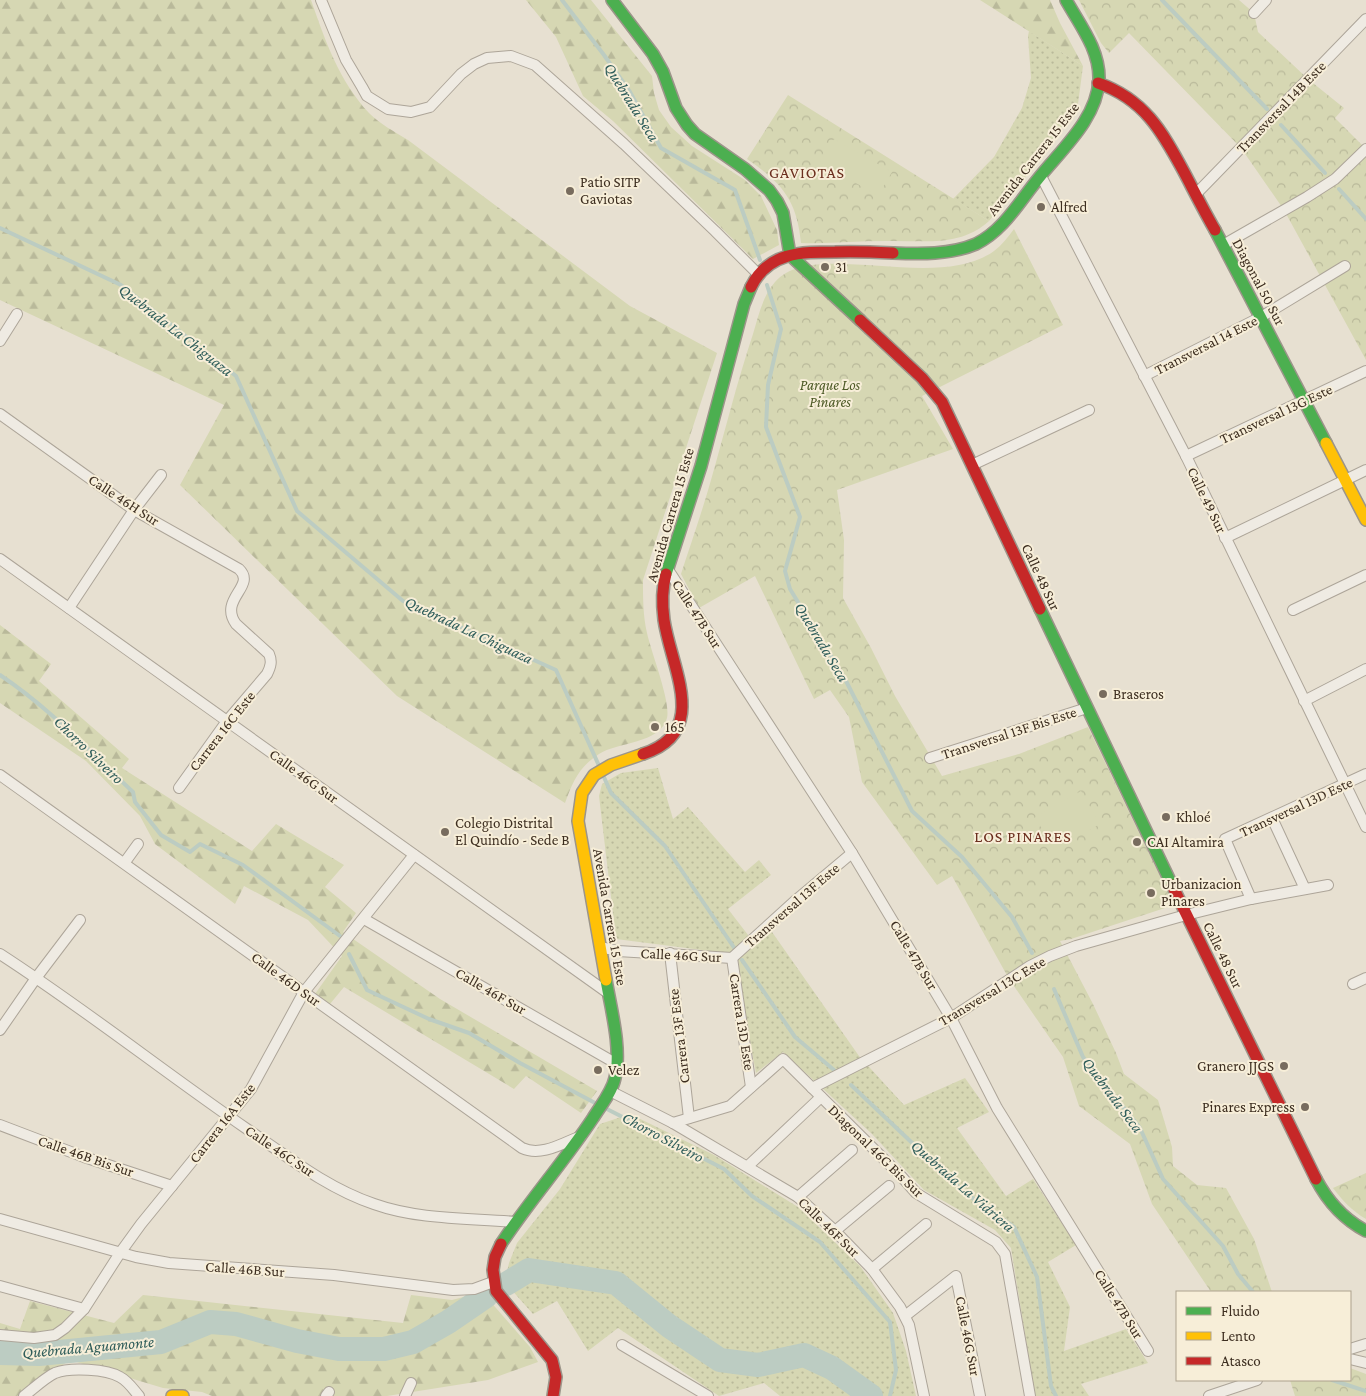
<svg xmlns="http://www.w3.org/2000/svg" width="1366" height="1396" font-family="'Crimson Pro',serif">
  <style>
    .grass { fill: url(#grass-dots) }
    .forest { fill: url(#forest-firs) }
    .park { fill: url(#park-crowns) }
    .pitch { fill: #d6d7b3 }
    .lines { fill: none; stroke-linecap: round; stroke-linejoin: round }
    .stream { stroke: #bcccc2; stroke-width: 4 }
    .river { stroke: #bcccc2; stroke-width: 24 }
    .street-casing { stroke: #ada599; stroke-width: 12 }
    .fast-casing { stroke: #9c958a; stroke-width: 14 }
    .slow-casing { stroke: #9c958a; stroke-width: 14 }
    .jam-casing { stroke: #9c958a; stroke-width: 14 }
    .street { stroke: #efebe3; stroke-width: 10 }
    .fast { stroke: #4caf50; stroke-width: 11 }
    .slow { stroke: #ffc107; stroke-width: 11 }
    .jam { stroke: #c62828; stroke-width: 11 }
    .poi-dot { fill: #786c5e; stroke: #f7eed8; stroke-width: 2 }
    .labels { text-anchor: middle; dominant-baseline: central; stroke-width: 4; stroke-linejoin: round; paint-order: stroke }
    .street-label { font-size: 15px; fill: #3d2e20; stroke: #f7eed8 }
    .poi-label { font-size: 15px; fill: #3d2e20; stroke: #f7eed8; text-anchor: start }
    .park-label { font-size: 15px; font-style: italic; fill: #4d5a26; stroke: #f7eed8 }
    .water-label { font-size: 16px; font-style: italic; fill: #2f5d5a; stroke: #f7eed8 }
    .neighbourhood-label { font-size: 16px; letter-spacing: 1px; fill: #6b2e1e; stroke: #f7eed8 }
  </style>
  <defs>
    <pattern id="grass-dots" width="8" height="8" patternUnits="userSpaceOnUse" patternTransform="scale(1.25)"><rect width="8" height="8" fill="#d6d7b3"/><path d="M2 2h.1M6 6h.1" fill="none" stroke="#b9b99a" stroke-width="1.8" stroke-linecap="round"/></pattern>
    <pattern id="forest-firs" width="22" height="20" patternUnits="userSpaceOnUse" patternTransform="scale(1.25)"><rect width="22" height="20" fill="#d6d7b3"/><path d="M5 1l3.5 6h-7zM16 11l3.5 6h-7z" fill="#b9b99a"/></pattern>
    <pattern id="park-crowns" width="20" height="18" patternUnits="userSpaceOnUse" patternTransform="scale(1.25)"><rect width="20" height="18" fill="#d6d7b3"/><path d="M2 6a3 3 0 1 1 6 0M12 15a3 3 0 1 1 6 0" fill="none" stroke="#b9b99a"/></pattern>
  </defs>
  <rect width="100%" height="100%" fill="#e7e0d1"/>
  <g class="grass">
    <path d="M1029,31L1083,66L1078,104L1022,182L989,221L953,199L994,157L1022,108L1031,78L1028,36Z"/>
    <path d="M658,768L673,819L688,807L745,872L759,860L771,875L728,909L755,944L772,932L859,1056L904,1105L965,1078L989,1112L957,1128L1006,1196L1033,1179L1076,1245L1048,1262L1070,1307L1064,1351L1126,1329L1148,1363L1081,1384L1089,1396H1035L1011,1248L995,1230L924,1190L872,1134L783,1052L756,1073L733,954L616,939L599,796L602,784L621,773Z"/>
    <path d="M630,1114L714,1155L798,1207L860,1266L893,1313L906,1351L916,1396H780L764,1383L719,1396L618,1328L588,1351L557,1301L533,1314L509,1287L506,1276L509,1263L517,1243L560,1189L600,1124Z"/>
  </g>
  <g class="forest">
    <path d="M0,0H311C325,40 339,81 369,113C380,124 395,132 408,140L630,306L717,353L643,580C643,598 643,616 647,633C651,652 671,702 667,718C660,744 617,742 599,754C579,767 573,781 565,803L397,696L180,485L224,405L0,300Z"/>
    <path d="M526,0H591L652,76L654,93L659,110L671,127L692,146L745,180L761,196L777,230L779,245L753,259L613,121L583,96L556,37Z"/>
    <path d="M980,0H1050L1060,23L1083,66Z"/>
    <path d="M0,625L51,664L39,681L129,759L122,768L252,851L276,824L344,865L325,887L356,913L343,932L440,999L597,1091L581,1113L526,1076L514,1089L344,987L330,1004L315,994L342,956L308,920L244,886L235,904L155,844L140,816L86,761L0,703Z"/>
    <path d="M482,1292L530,1347L538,1362L488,1380L387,1396H212L202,1392L163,1388L70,1360L17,1396H0V1323L20,1329L30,1301L114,1323L143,1295L403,1323L411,1295L452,1300Z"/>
  </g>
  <g class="park">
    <path d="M1079,0H1239L1254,13L1258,32L1308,79L1344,108L1335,118L1366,149V360L1284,210L1241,148L1129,33L1109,53L1101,43Z"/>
    <path d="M788,95L989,221C959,248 923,240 886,241C857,241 829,244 801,243C797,200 782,183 747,159Z"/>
    <path d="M1014,229L1063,325L922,396L953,449L837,490L844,540L843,598L871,648L895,696L942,776L1019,754L1088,727L1174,905L1071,939L1060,941L1093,1004L1116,1053L1124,1074L1158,1100L1172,1147L1173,1166L1197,1185L1226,1188L1254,1239L1272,1292H1211L1152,1204L1130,1144L1079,1106L1063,1057L1009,979L952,876L937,885L862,782L849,717L830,690L814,699L755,576L699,608L681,574C691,543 702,512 711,480C725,431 737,382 753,334C758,317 763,295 775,282C813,238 936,293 994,251C1002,245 1008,237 1014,229Z"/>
    <path d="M1366,1173V1219C1352,1211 1343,1201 1333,1188Z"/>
    <path d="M1350,1368L1366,1374V1396H1295L1290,1380H1350Z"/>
  </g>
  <g class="pitch">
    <path d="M834,139L892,172L878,196L820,162Z"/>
    <path d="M1081,791L1100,824L1054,850L1035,817Z"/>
  </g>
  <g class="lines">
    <g class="stream">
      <path d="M562,0L604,55L630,92L661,148L735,190L760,260"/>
      <path d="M1162,0L1267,109"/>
      <path d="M1281,125L1325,173"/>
      <path d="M1339,189L1366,219"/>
      <path d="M0,228L121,285L236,376L297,511L403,601L556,670L600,768"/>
      <path d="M767,285L781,329L768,385L766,427L800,517L785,571L790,589L845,679L912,811L962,857L1012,917L1032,953"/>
      <path d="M0,675C51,709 89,751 133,792L135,802L161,835L190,852L200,844L243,865L340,936"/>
      <path d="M603,775L611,793L665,846L735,949"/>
      <path d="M349,954L367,990L429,1019L469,1033L520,1063L597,1104"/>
      <path d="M742,960L795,1037L834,1070"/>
      <path d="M1054,989L1083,1057L1140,1128L1163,1179L1223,1246L1238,1274L1253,1292"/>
      <path d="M851,1085L964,1192L1014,1227L1037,1277L1051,1386L1056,1396"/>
      <path d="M603,1107L724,1169L752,1196L820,1242L890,1322L896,1370L890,1396"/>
      <path d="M1332,1380L1366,1391"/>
    </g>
    <g class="river">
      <path d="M506,1284L529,1270L616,1283L669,1326L720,1360L758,1365L804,1355L832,1368L871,1396"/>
      <path d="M0,1353L39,1354L161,1342L210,1322L236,1324L297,1341L339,1349H384L413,1342L448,1322L486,1296"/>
    </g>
    <g class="street-casing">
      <g id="street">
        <path d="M321,0L346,60L362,87L367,96L388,109L411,112L430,107L461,74L474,64L487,58L511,56L535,65L624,144L715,231L759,275"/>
        <path d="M1254,13L1266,0"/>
        <path d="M1041,176L1186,456L1366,827"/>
        <path d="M1196,194L1366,19"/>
        <path d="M1223,245L1307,197L1335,179L1366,149"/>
        <path d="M0,341L17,314"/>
        <path d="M1144,376L1261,317L1345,266"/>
        <path d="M0,414L134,510L239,569C257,586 218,599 236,624L269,654C272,661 271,666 267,674L227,721L179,788"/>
        <path d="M1186,456L1366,371"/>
        <path d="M972,465L1089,410"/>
        <path d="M1225,538L1366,470"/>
        <path d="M0,559L608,993"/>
        <path d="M667,568L852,853L951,1018L997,1108L1148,1351"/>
        <path d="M69,608L134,510L161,475"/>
        <path d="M1293,610L1366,575"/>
        <path d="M1304,701L1366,669"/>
        <path d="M930,758L1087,708"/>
        <path d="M0,775L522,1148C541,1157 563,1143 581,1136"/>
        <path d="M1272,818L1305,889"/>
        <path d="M125,862L138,844"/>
        <path d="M1251,899L1225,839L1366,774"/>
        <path d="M364,919L617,1064"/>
        <path d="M600,947L618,951L732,958"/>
        <path d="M670,953L689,1118"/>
        <path d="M0,954C85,1009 164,1072 247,1129C288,1157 327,1188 374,1204C419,1220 469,1218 516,1222"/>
        <path d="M732,958L796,900L852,853"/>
        <path d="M732,958L751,1087"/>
        <path d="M1353,984L1366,978"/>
        <path d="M0,1030L36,978L80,920"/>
        <path d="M812,1088L951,1018L1030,966L1050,956L1076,946L1186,915L1251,899L1328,885"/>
        <path d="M610,1091L673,1123L798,1197L835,1231L872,1269L900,1307L909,1325L924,1396"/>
        <path d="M673,1123L730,1106L783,1059L901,1176L916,1193L996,1242L1005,1254L1030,1396"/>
        <path d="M0,1125L84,1157L172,1186"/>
        <path d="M748,1166L821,1097"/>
        <path d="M798,1197L852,1150"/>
        <path d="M0,1219L136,1257L169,1263L334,1275L453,1290L474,1289L493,1282"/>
        <path d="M835,1231L889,1186"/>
        <path d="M872,1269L926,1224"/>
        <path d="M0,1286L84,1309"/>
        <path d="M905,1316L956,1276L980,1396"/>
        <path d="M0,1335L34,1338L55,1335L65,1328L84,1309L120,1253L141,1224L251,1089L304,992L414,855"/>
        <path d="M622,1345L708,1396"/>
        <path d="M1350,1349L1366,1344"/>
        <path d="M1350,1359L1366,1363"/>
        <path d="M24,1396C33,1389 46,1377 55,1373C70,1367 107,1369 120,1377C128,1381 133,1389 139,1396"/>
        <path d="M326,1396L329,1392"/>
        <path d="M405,1396L411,1383"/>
        <path d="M1209,1396L1257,1380"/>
      </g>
    </g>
    <g class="fast-casing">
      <g id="fast">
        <path d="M612,0L653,54L663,72L676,108L687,125L695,134L745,169L769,190L777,201L783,213L790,255L860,320"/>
        <path d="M1215,230L1326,443"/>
        <path d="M893,253C920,254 950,255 976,244C1004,230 1019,202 1038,179C1061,150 1097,119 1099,80C1100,50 1080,25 1066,0"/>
        <path d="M666,574L701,466L744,304L751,287"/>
        <path d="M1040,609L1172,885"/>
        <path d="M1316,1179C1328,1202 1343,1219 1366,1231"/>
        <path d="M501,1244C529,1201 564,1162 593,1118C601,1105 612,1092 615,1078C622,1049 611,1009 606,980"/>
      </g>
    </g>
    <g class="slow-casing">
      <g id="slow">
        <path d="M1326,443L1366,520"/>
        <path d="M606,980L578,821L582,793L594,775L611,765L643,754"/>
        <path d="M172,1396H183"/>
      </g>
    </g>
    <g class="jam-casing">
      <g id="jam">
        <path d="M1098,83C1144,99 1162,131 1184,172C1194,191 1204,211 1215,230"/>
        <path d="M751,287C768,252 801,252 835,252C854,251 874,252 893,253"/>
        <path d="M860,320L922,378L942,402L1040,609"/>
        <path d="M643,754C711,732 671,668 664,620C662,605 662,588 666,574"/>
        <path d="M1172,885L1316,1179"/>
        <path d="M501,1244L495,1257L493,1270L496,1291L552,1360L556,1377L553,1396"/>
      </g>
    </g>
    <use href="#street" class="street"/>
    <use href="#fast" class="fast"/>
    <use href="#slow" class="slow"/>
    <use href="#jam" class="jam"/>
  </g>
  <g class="poi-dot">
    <circle cx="570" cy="191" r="5"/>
    <circle cx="1041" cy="207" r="5"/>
    <circle cx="825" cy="267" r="5"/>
    <circle cx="1103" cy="694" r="5"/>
    <circle cx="655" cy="727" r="5"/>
    <circle cx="1166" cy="817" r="5"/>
    <circle cx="445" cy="832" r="5"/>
    <circle cx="1137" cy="842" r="5"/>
    <circle cx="1151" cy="893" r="5"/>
    <circle cx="1284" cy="1066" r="5"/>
    <circle cx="598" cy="1070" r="5"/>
    <circle cx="1305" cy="1107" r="5"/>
  </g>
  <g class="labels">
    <g class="street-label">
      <text transform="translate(1281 107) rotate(-46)">Transversal 14B Este</text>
      <text transform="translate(1033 159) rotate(-52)">Avenida Carrera 15 Este</text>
      <text transform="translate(1259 282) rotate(62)">Diagonal 50 Sur</text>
      <text transform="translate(1206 345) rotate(-27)">Transversal 14 Este</text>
      <text transform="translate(1276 414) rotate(-25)">Transversal 13G Este</text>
      <text transform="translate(124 500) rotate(33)">Calle 46H Sur</text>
      <text transform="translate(1207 500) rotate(64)">Calle 49 Sur</text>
      <text transform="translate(670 515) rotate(-74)">Avenida Carrera 15 Este</text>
      <text transform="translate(1041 577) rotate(65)">Calle 48 Sur</text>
      <text transform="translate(697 614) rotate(57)">Calle 47B Sur</text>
      <text transform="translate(222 731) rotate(-52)">Carrera 16C Este</text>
      <text transform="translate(1009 733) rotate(-18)">Transversal 13F Bis Este</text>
      <text transform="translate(304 776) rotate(36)">Calle 46G Sur</text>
      <text transform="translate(1296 807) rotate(-25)">Transversal 13D Este</text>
      <text transform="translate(792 905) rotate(-41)">Transversal 13F Este</text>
      <text transform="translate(610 917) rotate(80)">Avenida Carrera 15 Este</text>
      <text transform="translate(681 955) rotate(3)">Calle 46G Sur</text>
      <text transform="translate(914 955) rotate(59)">Calle 47B Sur</text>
      <text transform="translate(1223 955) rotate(64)">Calle 48 Sur</text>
      <text transform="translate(286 979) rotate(36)">Calle 46D Sur</text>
      <text transform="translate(491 991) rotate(30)">Calle 46F Sur</text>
      <text transform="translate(992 991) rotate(-31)">Transversal 13C Este</text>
      <text transform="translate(742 1022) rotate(81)">Carrera 13D Este</text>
      <text transform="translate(679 1036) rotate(-97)">Carrera 13F Este</text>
      <text transform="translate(222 1123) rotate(-52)">Carrera 16A Este</text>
      <text transform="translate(280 1151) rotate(34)">Calle 46C Sur</text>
      <text transform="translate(876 1151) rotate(44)">Diagonal 46G Bis Sur</text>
      <text transform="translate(86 1156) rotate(19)">Calle 46B Bis Sur</text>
      <text transform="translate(829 1227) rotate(44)">Calle 46F Sur</text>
      <text transform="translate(245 1269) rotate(4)">Calle 46B Sur</text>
      <text transform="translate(1119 1304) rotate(58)">Calle 47B Sur</text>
      <text transform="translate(968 1336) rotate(79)">Calle 46G Sur</text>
    </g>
    <g class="poi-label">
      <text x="580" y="182">Patio SITP<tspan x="580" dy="17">Gaviotas</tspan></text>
      <text x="1051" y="207">Alfred</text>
      <text x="835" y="267">31</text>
      <text x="1113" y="694">Braseros</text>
      <text x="665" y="727">165</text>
      <text x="1176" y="817">Khloé</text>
      <text x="455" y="823">Colegio Distrital<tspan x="455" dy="17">El Quindío - Sede B</tspan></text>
      <text x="1147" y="842">CAI Altamira</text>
      <text x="1161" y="884">Urbanizacion<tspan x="1161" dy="17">Pinares</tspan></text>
      <text x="1274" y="1066" text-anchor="end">Granero JJGS</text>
      <text x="608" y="1070">Velez</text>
      <text x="1295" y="1107" text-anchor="end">Pinares Express</text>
    </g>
    <g class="park-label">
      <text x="830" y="385">Parque Los<tspan x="830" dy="17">Pinares</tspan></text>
    </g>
    <g class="water-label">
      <text transform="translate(632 102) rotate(58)">Quebrada Seca</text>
      <text transform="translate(176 330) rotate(38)">Quebrada La Chiguaza</text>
      <text transform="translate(469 630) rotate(25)">Quebrada La Chiguaza</text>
      <text transform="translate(822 642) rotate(59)">Quebrada Seca</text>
      <text transform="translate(89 750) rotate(44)">Chorro Silveiro</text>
      <text transform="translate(1113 1095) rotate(53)">Quebrada Seca</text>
      <text transform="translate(663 1137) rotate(28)">Chorro Silveiro</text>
      <text transform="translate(963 1186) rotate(41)">Quebrada La Vidriera</text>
      <text transform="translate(88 1347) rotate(-5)">Quebrada Aguamonte</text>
    </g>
    <g class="neighbourhood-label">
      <text x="807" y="172">GAVIOTAS</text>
      <text x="1023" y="836">LOS PINARES</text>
    </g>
  </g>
  <rect x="1176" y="1291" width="175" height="90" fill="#f7eed8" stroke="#ada18e"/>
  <rect x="1186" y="1307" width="25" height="8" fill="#4caf50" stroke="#ada18e"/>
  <text x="1221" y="1316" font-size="15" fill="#3d2e20">Fluido</text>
  <rect x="1186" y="1332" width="25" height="8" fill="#ffc107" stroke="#ada18e"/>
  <text x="1221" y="1341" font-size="15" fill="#3d2e20">Lento</text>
  <rect x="1186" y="1357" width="25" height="8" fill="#c62828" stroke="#ada18e"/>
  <text x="1221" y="1366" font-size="15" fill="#3d2e20">Atasco</text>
</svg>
